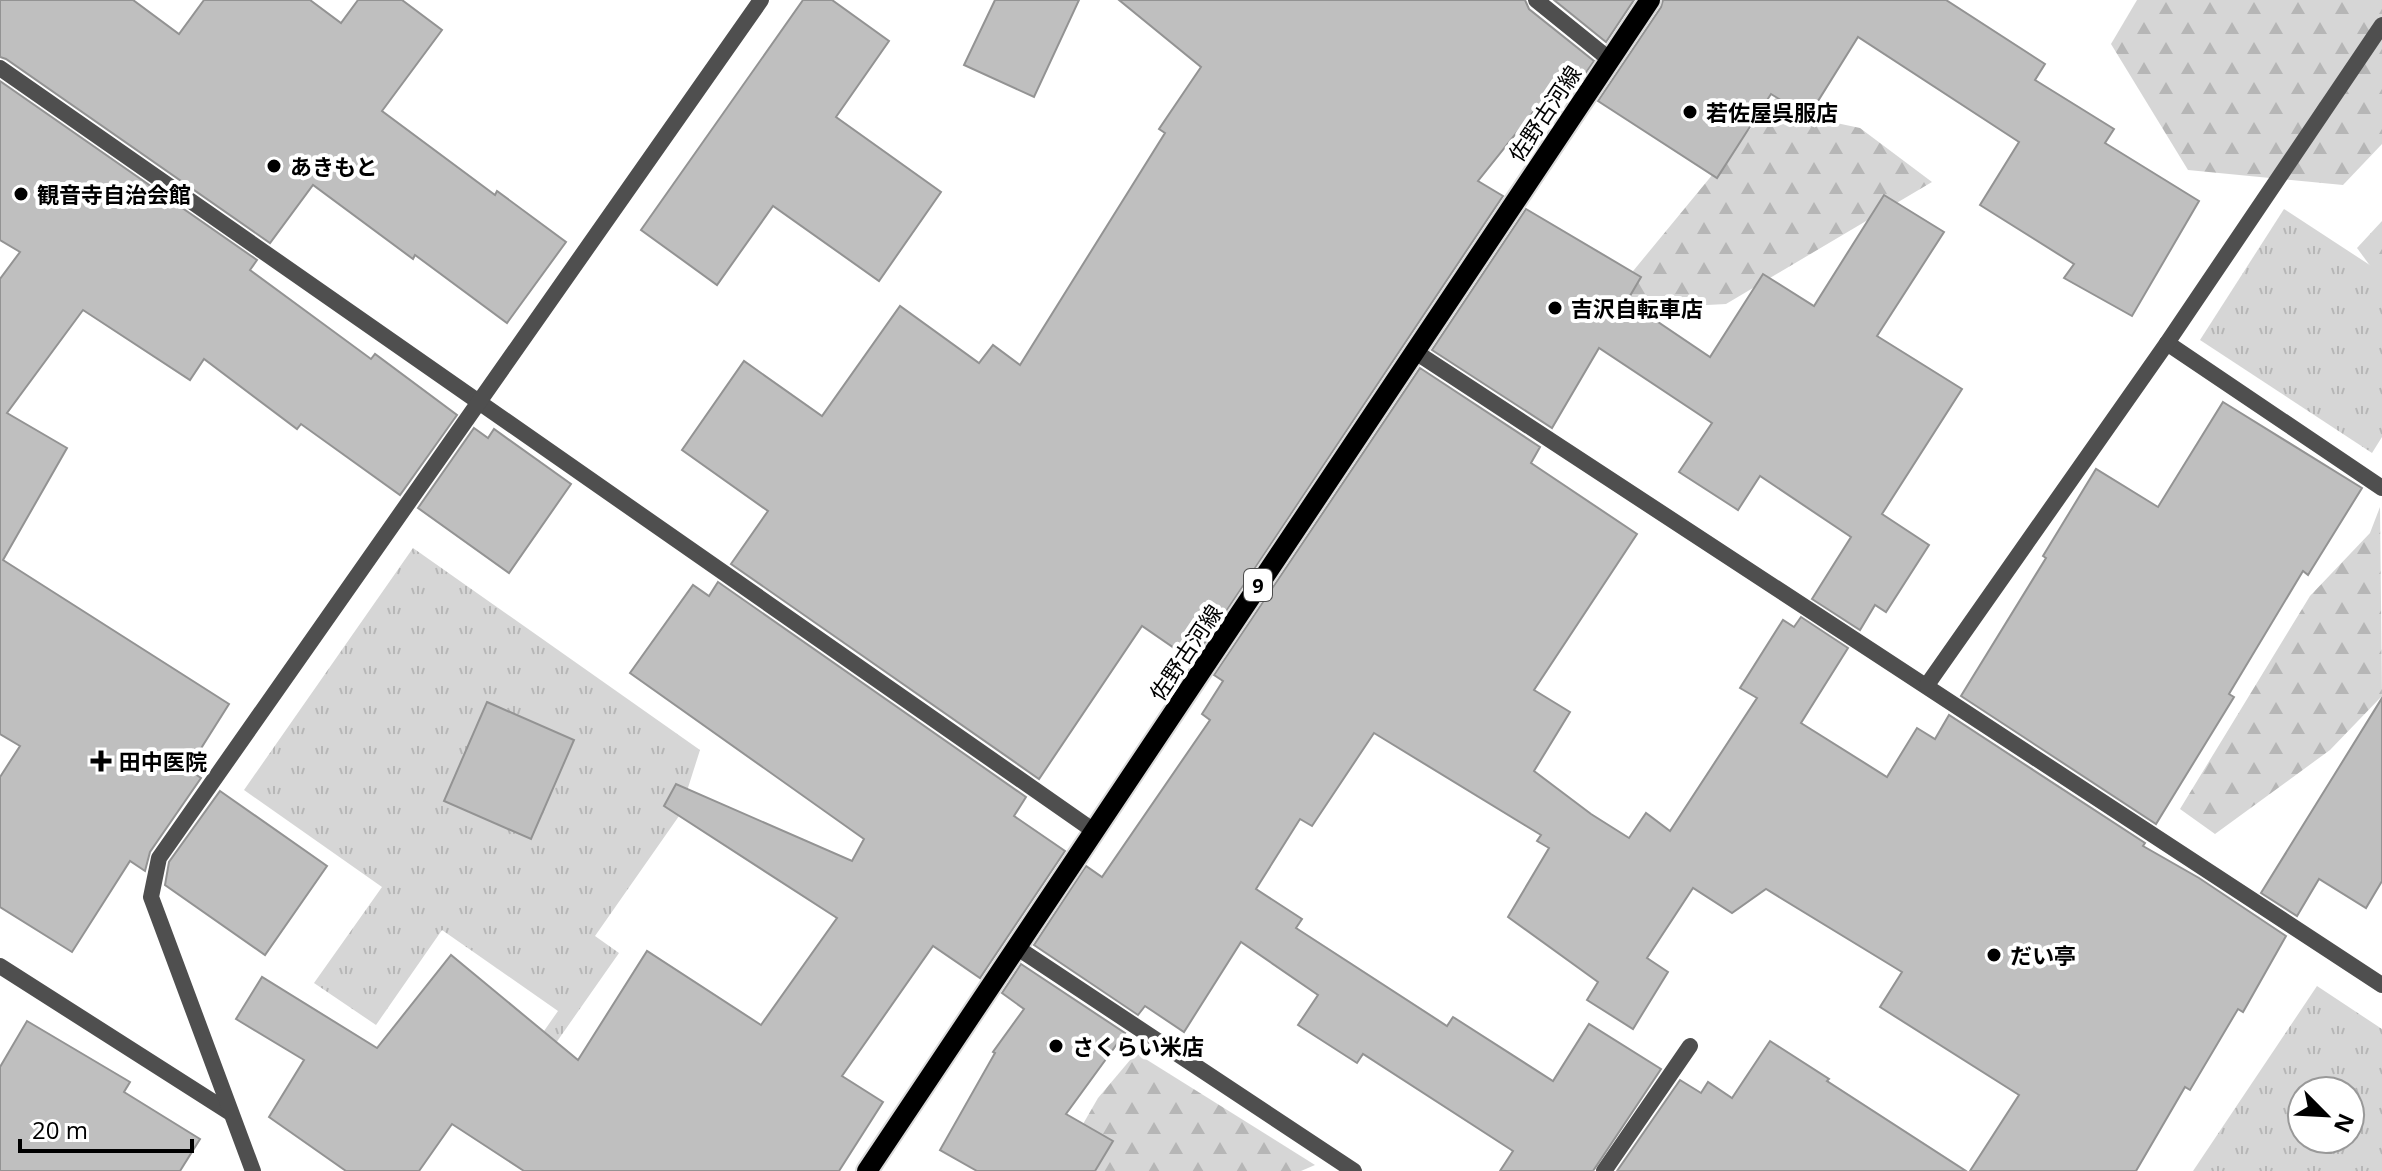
<svg xmlns="http://www.w3.org/2000/svg" width="2382" height="1171" font-family="'Open Sans','Noto Sans JP',sans-serif">
  <style>
    .grass { fill: url(#grass-tufts); fill-rule: evenodd }
    .forest { fill: url(#forest-firs) }
    .building { fill: #bfbfbf; stroke: #939393; stroke-width: 2 }
    .lines { fill: none; stroke-linecap: round; stroke-linejoin: round }
    .primary-casing { stroke: #dbdbdb; stroke-width: 24 }
    .street { stroke: #4f4f4f; stroke-width: 16 }
    .primary { stroke: #000; stroke-width: 20 }
    .poi-dot { fill: #000; stroke: #fff; stroke-width: 3 }
    .labels { text-anchor: middle; dominant-baseline: central; stroke-width: 8; stroke-linejoin: round; paint-order: stroke }
    .shield { fill: #fff; stroke: #4c4c4c; stroke-width: 2 }
    .shield-label { font-size: 20px; font-weight: bold; fill: #000 }
    .poi-label { font-size: 22px; font-weight: bold; fill: #000; stroke: #fff; text-anchor: start }
    .street-label { font-size: 22px; fill: #000; stroke: #fff }
  </style>
  <defs>
    <pattern id="grass-tufts" width="24" height="20" patternUnits="userSpaceOnUse" patternTransform="scale(2)"><rect width="24" height="20" fill="#d6d6d6"/><path d="M3 7l-1-3M5 7V3M7 7l1-3M15 17l-1-3M17 17v-4M19 17l1-3" fill="none" stroke="#b6b6b6"/></pattern>
    <pattern id="forest-firs" width="22" height="20" patternUnits="userSpaceOnUse" patternTransform="scale(2)"><rect width="22" height="20" fill="#d6d6d6"/><path d="M5 1l3.5 6h-7zM16 11l3.5 6h-7z" fill="#b6b6b6"/></pattern>
  </defs>
  <rect width="100%" height="100%" fill="#fff"/>
  <g class="grass">
    <path d="M2284,209L2382,273V437L2372,453L2200,340Z"/>
    <path d="M413,548L700,750L679,816L595,936L619,953L509,1110L495,1101L558,1011L442,930L376,1025L314,983L382,887L244,790Z"/>
    <path d="M2317,986L2382,1029V1171H2193ZM2302,1091H2350V1139H2302Z"/>
  </g>
  <g class="forest">
    <path d="M2137,0H2382V144L2343,185L2188,170L2111,44Z"/>
    <path d="M1778,95L1808,117L1860,128L1932,182L1726,304L1650,308L1615,293Z"/>
    <path d="M2382,221V282L2357,248Z"/>
    <path d="M2380,507L2382,696L2330,750L2215,834L2180,809L2310,596L2370,533Z"/>
    <path d="M1136,1053L1315,1165L1301,1171H1056L1098,1098Z"/>
  </g>
  <g class="building">
    <path d="M0,0H133L179,34L204,0H310L341,23L358,0H402L442,30L382,111L495,195L497,191L566,242L507,323L415,255L413,259L313,185L270,243L6,59L0,57Z"/>
    <path d="M803,0H832L889,41L836,117L941,192L879,281L773,206L717,285L641,230Z"/>
    <path d="M995,0H1079L1034,97L964,65Z"/>
    <path d="M1119,0H1525L1529,9L1594,61L1576,87L1561,77L1478,181L1503,196L1193,661L1142,626L1039,779L731,564L768,511L682,450L744,361L822,416L900,306L979,363L993,345L1020,365L1165,133L1159,129L1201,67Z"/>
    <path d="M1554,0H1634L1606,42Z"/>
    <path d="M1663,0H1946L2045,64L2035,80L2114,129L2105,143L2199,201L2132,316L2064,278L2074,264L1980,205L2019,142L1858,37L1808,117L1771,94L1717,178L1598,101L1661,7Z"/>
    <path d="M0,81L257,260L250,270L371,359L375,354L457,415L400,495L301,424L297,429L204,359L190,380L83,310L7,413L67,448L3,560L229,704L188,769L201,778L150,852L145,871L130,861L72,952L0,907V777L20,746L0,734V279L20,252L0,240Z"/>
    <path d="M1884,195L1944,232L1877,336L1962,389L1882,514L1929,545L1886,612L1875,605L1860,630L1812,599L1851,537L1760,476L1738,510L1679,472L1712,423L1599,348L1552,428L1432,350L1526,209L1641,277L1627,301L1710,357L1763,274L1814,306Z"/>
    <path d="M1420,368L1540,447L1531,463L1637,534L1534,690L1570,712L1534,771L1591,814L1629,838L1646,813L1670,831L1757,698L1740,688L1783,620L1794,627L1801,617L1848,648L1801,723L1887,777L1917,728L1935,739L1949,715L2145,843L2143,846L2199,878L2286,936L2243,1012L2238,1009L2190,1090L2185,1087L2136,1171H1970L2019,1095L1880,1007L1902,972L1766,889L1732,913L1693,888L1647,958L1668,972L1633,1029L1587,1000L1598,982L1508,917L1549,848L1537,841L1541,835L1374,733L1312,826L1300,819L1256,889L1302,919L1296,928L1447,1026L1453,1017L1553,1081L1589,1024L1661,1069L1593,1171H1500L1513,1151L1363,1054L1357,1063L1298,1025L1318,995L1241,942L1184,1032L1145,1006L1138,1015L1034,945L1086,866L1102,877L1210,720L1202,714L1223,681L1214,675Z"/>
    <path d="M2223,402L2362,488L2308,575L2303,571L2229,694L2234,697L2156,824L1961,696L2046,558L2043,556L2096,469L2158,507Z"/>
    <path d="M474,428L488,438L494,429L571,484L509,573L418,508Z"/>
    <path d="M718,582L1026,797L1014,816L1065,851L980,978L933,946L842,1076L883,1102L839,1171H524L452,1124L419,1171H346L269,1117L304,1060L236,1019L262,977L377,1048L451,955L578,1060L647,951L761,1025L837,918L664,806L676,784L852,861L864,839L630,673L693,585L709,596Z"/>
    <path d="M2382,698V881L2366,908L2319,879L2297,916L2261,893Z"/>
    <path d="M487,702L574,740L531,839L444,801Z"/>
    <path d="M220,791L327,866L265,955L165,885L169,862Z"/>
    <path d="M1021,964L1125,1033L1066,1114L1113,1141L1095,1171H977L940,1150L995,1053L993,1052L1024,1009L1002,993Z"/>
    <path d="M27,1021L130,1082L124,1092L200,1139L180,1171H0V1067Z"/>
    <path d="M1770,1041L1829,1079L1827,1081L1966,1171H1617L1680,1080L1701,1093L1708,1082L1732,1098Z"/>
  </g>
  <g class="lines">
    <g class="primary-casing">
      <path id="primary" d="M867,1171L1650,0"/>
    </g>
    <g class="street">
      <path d="M1536,0L1609,59"/>
      <path d="M0,68L1094,831"/>
      <path d="M2167,343L2382,488"/>
      <path d="M1414,351L2382,985"/>
      <path d="M1927,685L2167,343L2382,25"/>
      <path d="M1016,947L1354,1171"/>
      <path d="M0,966L229,1112"/>
      <path d="M253,1171L151,897L159,858L761,0"/>
      <path d="M1604,1171L1690,1046"/>
    </g>
    <use href="#primary" class="primary"/>
  </g>
  <g class="poi-dot">
    <circle cx="1690" cy="112" r="8"/>
    <circle cx="274" cy="166" r="8"/>
    <circle cx="21" cy="194" r="8"/>
    <circle cx="1555" cy="308" r="8"/>
    <path d="M97 749h8v8h8v8h-8v8h-8v-8h-8v-8h8z"/>
    <circle cx="1994" cy="955" r="8"/>
    <circle cx="1056" cy="1046" r="8"/>
  </g>
  <g class="labels">
    <rect class="shield" x="1244" y="569" width="28" height="32" rx="6"/>
    <g class="shield-label">
      <text x="1258" y="585">9</text>
    </g>
    <g class="poi-label">
      <text x="1706" y="112">若佐屋呉服店</text>
      <text x="290" y="166">あきもと</text>
      <text x="37" y="194">観音寺自治会館</text>
      <text x="1571" y="308">吉沢自転車店</text>
      <text x="119" y="761">田中医院</text>
      <text x="2010" y="955">だい亭</text>
      <text x="1072" y="1046">さくらい米店</text>
    </g>
    <g class="street-label">
      <text transform="translate(1544 113) rotate(-56)">佐野古河線</text>
      <text transform="translate(1185 652) rotate(-56)">佐野古河線</text>
    </g>
  </g>
  <g transform="translate(2326 1115) rotate(114)"><circle r="38" fill="#ffffff" stroke="#999999" stroke-width="2"/>
  <path d="M0-6L14 30L0 20L-14 30Z" fill="#000000"/>
  <text y="-12" font-size="22" font-weight="bold" text-anchor="middle" fill="#000000">N</text>
  </g>
  <path d="M20 1139v12h172v-12" fill="none" stroke="#000000" stroke-width="4"/>
  <text x="32" y="1139" font-size="24" fill="#000000" stroke="#ffffff" stroke-width="6" paint-order="stroke">20 m</text>
</svg>
